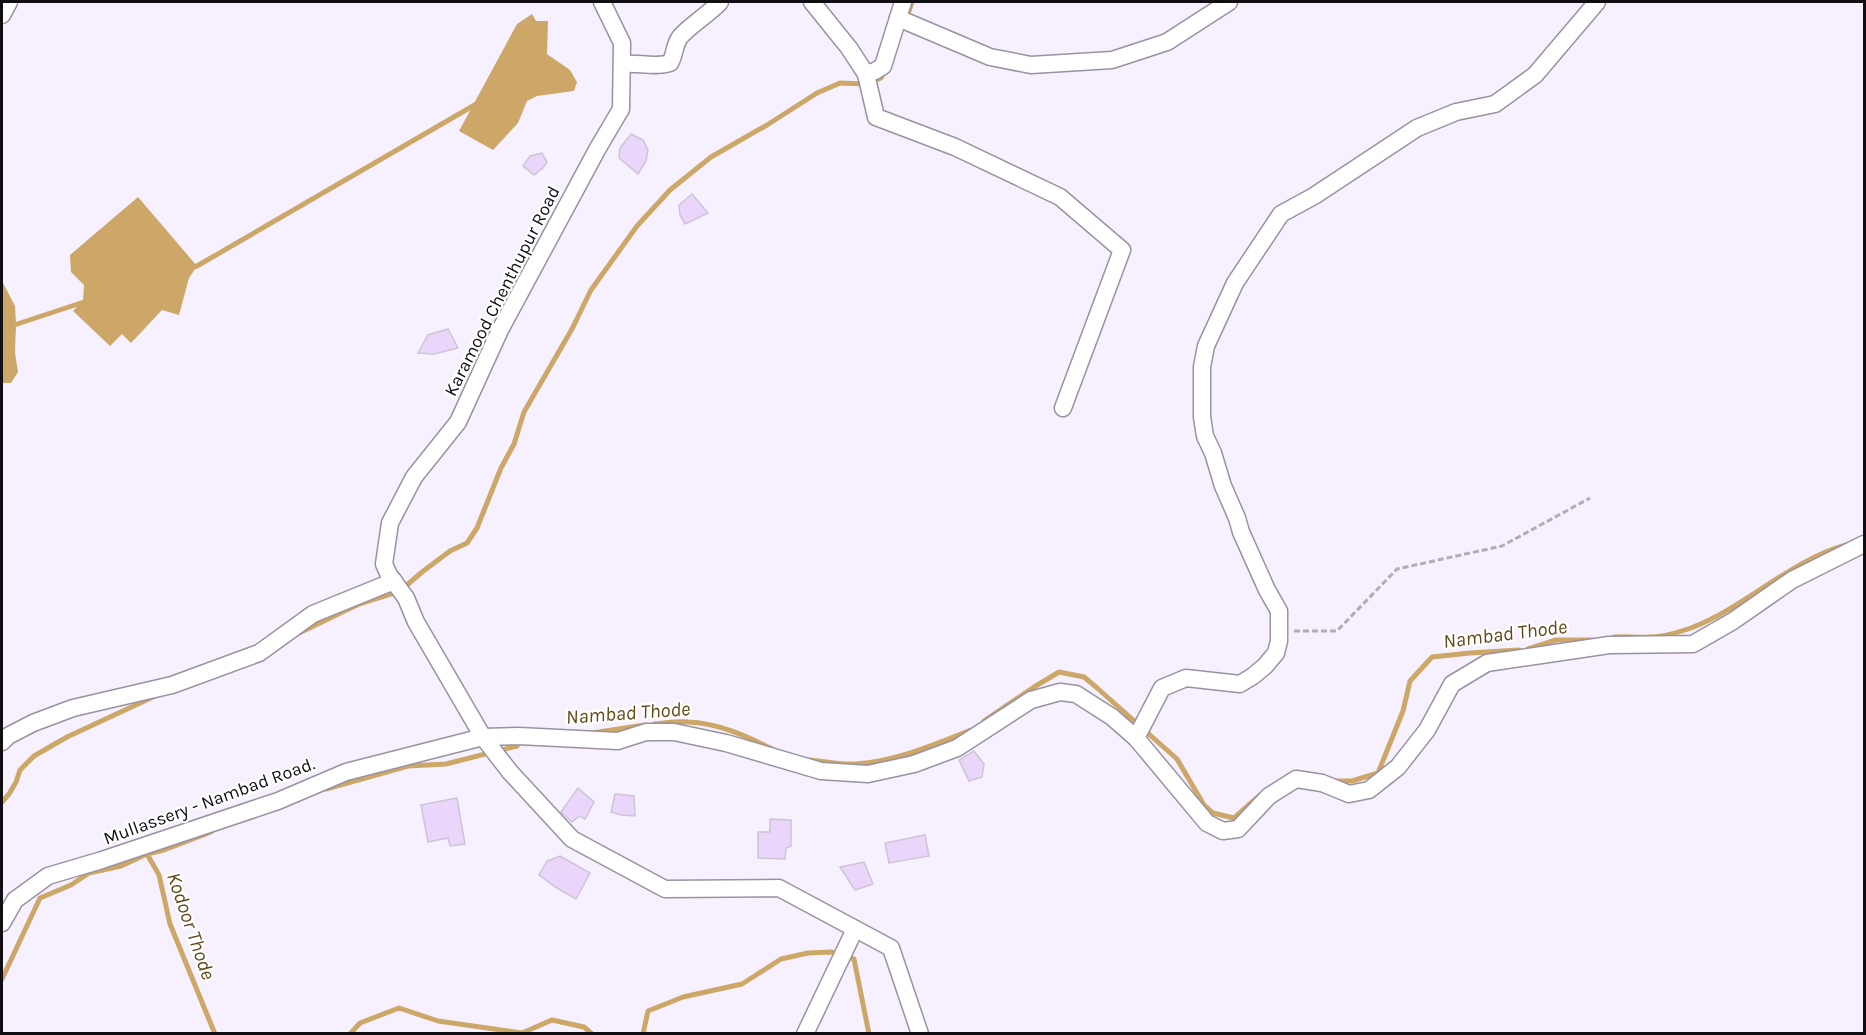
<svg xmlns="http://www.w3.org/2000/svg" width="1866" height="1035" font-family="Karla,sans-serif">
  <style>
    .water { fill: #cca768 }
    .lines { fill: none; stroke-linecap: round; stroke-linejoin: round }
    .stream { stroke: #cca768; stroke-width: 5 }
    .building { fill: #ead6fb; stroke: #cdc4d4; stroke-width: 1.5 }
    .minor-casing { stroke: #9a91a1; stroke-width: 19 }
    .path { stroke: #b2acb7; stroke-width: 3; stroke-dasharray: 6 3; stroke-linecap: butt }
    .minor { stroke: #fff; stroke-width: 16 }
    .labels { text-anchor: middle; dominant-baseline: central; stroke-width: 4.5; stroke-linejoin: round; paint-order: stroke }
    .street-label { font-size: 18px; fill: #110e14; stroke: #fff }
    .water-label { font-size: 20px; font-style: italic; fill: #624818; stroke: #fff }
  </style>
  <rect width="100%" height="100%" fill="#f7f0fe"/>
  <g class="water">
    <path d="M532,14L536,21H548L547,54L570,70L577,82L574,91L537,96L527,101L518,123L493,150L459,131L517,24Z"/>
    <path d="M138,197L197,266L189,278L179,315L162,310L131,343L122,334L110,346L73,311L83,300L84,285L71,272L70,255Z"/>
    <path d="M2,281L15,306L16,324L15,353L18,372L11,383H2Z"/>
  </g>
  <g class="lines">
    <g class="stream">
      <path d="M907,17L912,2"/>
      <path d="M190,268L197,266L478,103"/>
      <path d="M2,329L84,302"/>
      <path d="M297,634L359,604L400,591L422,572L450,551L467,543L477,528L501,468L514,444L524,412L572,329L591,290L637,226L670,190L711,157L767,125L817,93L840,83L866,84L881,78L885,70"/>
      <path d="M1614,637C1626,636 1638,638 1650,637C1663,637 1679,632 1691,628C1746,607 1789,561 1846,545"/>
      <path d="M1528,649L1556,640H1592"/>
      <path d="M984,721L1034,687L1059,672L1084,677L1096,687L1177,759L1204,805L1213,813L1234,818L1259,796"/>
      <path d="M654,724C665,723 677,721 688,722C718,723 747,736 774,750"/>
      <path d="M592,733L645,725"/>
      <path d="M809,760C824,761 841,765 856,764C896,761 934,745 971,730"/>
      <path d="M1336,781H1352L1378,773L1403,711L1410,681L1432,657L1470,653L1519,650"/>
      <path d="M326,789L408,766L446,764L517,746"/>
      <path d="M2,802L9,794L16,782L20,770L34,756L67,737L155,696"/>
      <path d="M147,854L164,850L211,832"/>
      <path d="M2,979L40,898L71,885L89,873L121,866L147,854L159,875L170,924L215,1034"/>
      <path d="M350,1034L360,1023L399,1008L438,1021L522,1033L552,1020L584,1027L592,1034"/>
      <path d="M643,1034L648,1011L683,997L742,984L781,959L808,953L831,952L854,959L869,1034"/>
    </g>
  </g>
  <g class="building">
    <path d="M631,134L643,140L648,150L646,161L638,174L619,158L620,148Z"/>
    <path d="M542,153L547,162L543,168L534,175L523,166L530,156Z"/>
    <path d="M692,194L708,213L685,224L680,215L679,205Z"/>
    <path d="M448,329L458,348L434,354L418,353L428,335Z"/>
    <path d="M974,751L984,764L982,777L969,781L959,760Z"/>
    <path d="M578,788L594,802L585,819L579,816L572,822L561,812Z"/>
    <path d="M615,794L634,796L635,816L621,815L611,812Z"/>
    <path d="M457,798L465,844L450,846L448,838L428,842L421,805Z"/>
    <path d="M770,819L791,820V846L786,848L785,859L758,858V832H770Z"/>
    <path d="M925,835L929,856L889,863L885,843Z"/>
    <path d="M560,856L590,873L576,899L557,888L539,875L547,861Z"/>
    <path d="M864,862L873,884L855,890L840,867Z"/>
  </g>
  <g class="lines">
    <g class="minor-casing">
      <g id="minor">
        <path d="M602,2L622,43L621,109L598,148L500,330L458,422L414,477L390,523L384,564L389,575L406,598L416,622L483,737L510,772L572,839L665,889L779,888L891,948L920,1034"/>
        <path d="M812,2L849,48L866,74L875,71L883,66L903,2"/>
        <path d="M2,15L9,2"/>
        <path d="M898,18L990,57L1031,65L1112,60L1167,42L1229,2"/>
        <path d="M622,64C637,62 655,68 670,63C675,55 674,45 680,37C689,26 709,14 720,2"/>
        <path d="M866,74L876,117L955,147L1060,197L1122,250L1063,408"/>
        <path d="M1136,738L1162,688L1186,678L1240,684L1253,676L1265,666L1276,653L1279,641V611L1267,590L1241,532L1237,518L1223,486L1213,453L1205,436L1202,417V367L1206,346L1235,283L1281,214L1314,196L1417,128L1456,112L1495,104L1535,75L1597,2"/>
        <path d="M2,742L8,736L33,723L73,708L172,685L259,653L313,614L394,581"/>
        <path d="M2,923L15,900L48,876L102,860L278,801L346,772L483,737L519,736L618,741L646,732H674L726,743L821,771L868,774L914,764L957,748L1031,700L1060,692L1076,694L1112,717L1136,738L1207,823L1223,831L1238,829L1269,796L1296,779L1322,783L1349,794L1369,790L1398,767L1427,730L1452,684L1487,663L1609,645L1693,644L1733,621L1792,580L1864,544"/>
        <path d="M805,1034L855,929"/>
      </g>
    </g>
    <path class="path" d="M1294,631H1337L1397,569L1502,546L1590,498"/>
    <use href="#minor" class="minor"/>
  </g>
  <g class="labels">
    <g class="street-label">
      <text transform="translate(502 291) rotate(-63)">Karamood Chenthupur Road</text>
      <text transform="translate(209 801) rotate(-20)">Mullassery - Nambad Road.</text>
    </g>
    <g class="water-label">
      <text transform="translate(1505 634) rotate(-7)">Nambad Thode</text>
      <text transform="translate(628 713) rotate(-4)">Nambad Thode</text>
      <text transform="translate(191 926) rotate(71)">Kodoor Thode</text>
    </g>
  </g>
  <rect width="1866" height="1035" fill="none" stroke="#110e14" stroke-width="6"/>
</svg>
